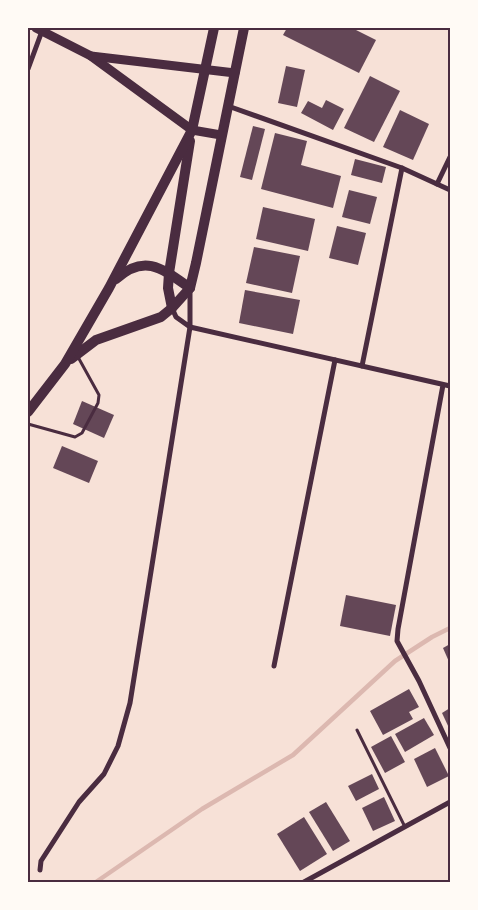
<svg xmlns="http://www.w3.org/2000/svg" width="478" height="910" font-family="Lato,sans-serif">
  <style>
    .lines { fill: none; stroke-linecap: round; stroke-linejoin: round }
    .stream { stroke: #dcb8b0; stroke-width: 4.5 }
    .building { fill: #644757 }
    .service { stroke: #4a2c40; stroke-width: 3 }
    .minor { stroke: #4a2c40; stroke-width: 5 }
    .tertiary { stroke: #4a2c40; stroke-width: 9 }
    .primary { stroke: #4a2c40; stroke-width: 10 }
    .neatline { fill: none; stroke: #4a2c40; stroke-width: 2 }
  </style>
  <rect width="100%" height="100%" fill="#f7e1d7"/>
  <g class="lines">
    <path class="stream" d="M96,882L202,809L293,755L395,661L432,637L450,628"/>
  </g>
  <g class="building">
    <path d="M287,28H352L376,40L359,73L283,35Z"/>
    <path d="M286,66L305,70L297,107L278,103Z"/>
    <path d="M370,76L400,91L374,142L344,128Z"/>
    <path d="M326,100L344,109L333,130L301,113L308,101L322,108Z"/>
    <path d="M400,110L429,124L413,160L383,147Z"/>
    <path d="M253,126L265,129L252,180L240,177Z"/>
    <path d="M275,133L307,141L301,165L341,176L333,208L261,189Z"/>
    <path d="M355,159L386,167L382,183L351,175Z"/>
    <path d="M349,190L377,197L370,224L342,217Z"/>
    <path d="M263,207L315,219L308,251L256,239Z"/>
    <path d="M337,226L366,233L358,265L329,258Z"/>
    <path d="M254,247L300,256L292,293L246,283Z"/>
    <path d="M245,290L300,300L293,334L239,323Z"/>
    <path d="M82,401L114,415L104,438L73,424Z"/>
    <path d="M62,446L98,461L89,483L53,468Z"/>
    <path d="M346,595L396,605L390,636L340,626Z"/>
    <path d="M450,644V664L443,648Z"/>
    <path d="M409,689L419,707L409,712L413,719L383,735L370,711Z"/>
    <path d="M450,708V730L442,713Z"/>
    <path d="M424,718L434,735L405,752L395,734Z"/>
    <path d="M391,736L405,762L385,773L371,747Z"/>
    <path d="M435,748L449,776L427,787L414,759Z"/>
    <path d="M372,774L379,789L356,801L348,786Z"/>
    <path d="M384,797L395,821L373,831L362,808Z"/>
    <path d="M326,802L350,841L333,851L309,812Z"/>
    <path d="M304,817L327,854L300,871L277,834Z"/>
  </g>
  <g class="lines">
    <g class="service">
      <path d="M28,424L75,437L82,433L98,403L99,395L78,357"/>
      <path d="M357,730L405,827"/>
    </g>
    <g class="minor">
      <path d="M28,69L42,31"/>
      <path d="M228,106L402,168L450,190"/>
      <path d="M437,184L450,157"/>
      <path d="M172,308L176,317L190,327V290"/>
      <path d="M362,366L402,168"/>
      <path d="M443,385L398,629L397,641L419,681L450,748"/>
      <path d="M274,666L335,360"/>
      <path d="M40,870L41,861L79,802L104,774L118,746L130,703L190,327L450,386"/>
      <path d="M304,882L450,802"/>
    </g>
    <g class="tertiary">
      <path d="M36,28L91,56L192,130L221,135"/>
      <path d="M91,56L235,73"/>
    </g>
    <g class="primary">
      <path d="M116,279C145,253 163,269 190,288"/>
      <path d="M172,308L168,288L169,273L190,141"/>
      <path d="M71,359L96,340L161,317L172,308L190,288L196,263L244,28"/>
      <path d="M28,412L65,364L109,288L192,130L214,28"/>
    </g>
  </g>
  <rect width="478" height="910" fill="none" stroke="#fffaf5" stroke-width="58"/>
  <rect x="29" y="29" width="420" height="852" class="neatline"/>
</svg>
